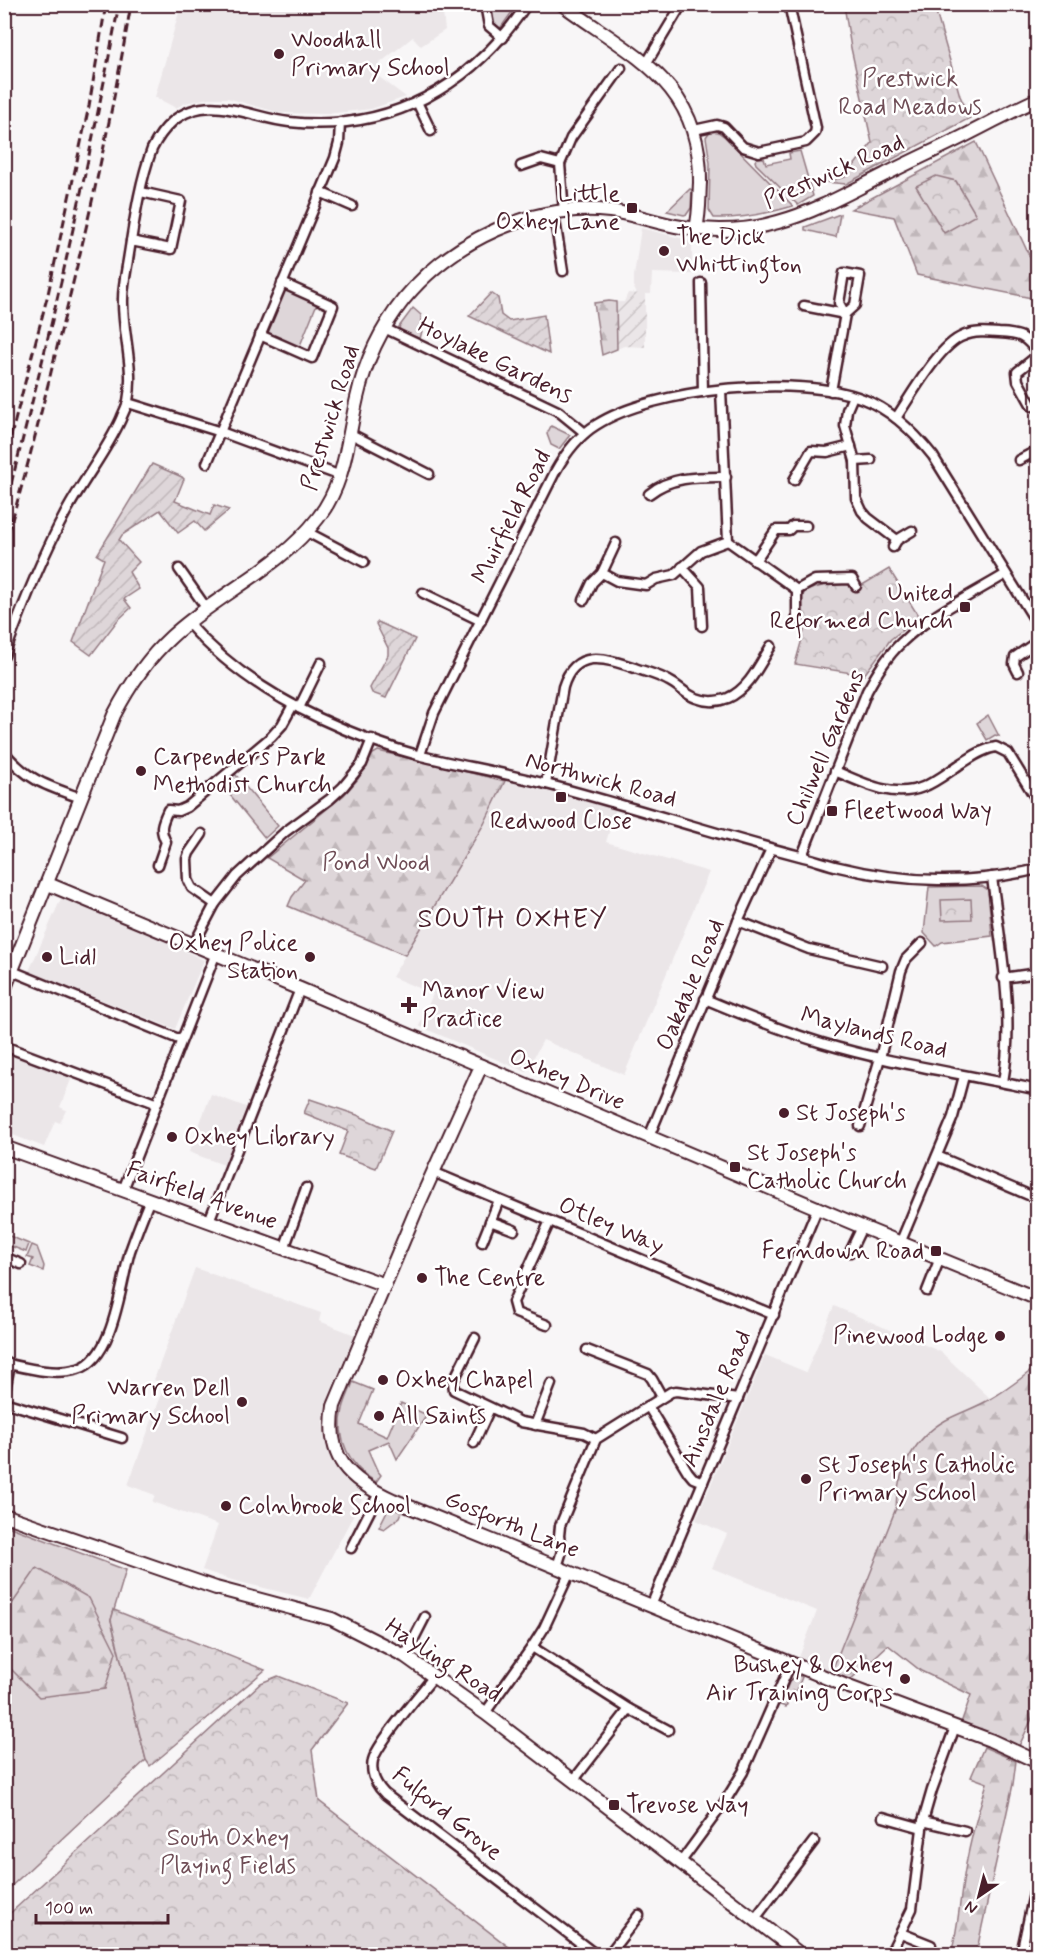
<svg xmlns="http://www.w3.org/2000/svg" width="1042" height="1959" font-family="Mynerve,sans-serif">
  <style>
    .built { fill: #ebe6e8 }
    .industrial { fill: url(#industrial-furrows) }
    .grass { fill: #ded6d9; stroke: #947a82; stroke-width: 1.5 }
    .forest { fill: url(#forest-firs); stroke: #947a82; stroke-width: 1.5 }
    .park { fill: url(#park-crowns); stroke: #947a82; stroke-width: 1.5 }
    .garden { fill: url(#garden-furrows); stroke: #947a82; stroke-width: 1.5 }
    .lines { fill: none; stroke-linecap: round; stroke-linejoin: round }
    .street-casing { stroke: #4a1f2b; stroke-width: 13 }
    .secondary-casing { stroke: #4a1f2b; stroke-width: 16 }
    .street { stroke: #fff; stroke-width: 8 }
    .secondary { stroke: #fff; stroke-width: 12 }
    .rail { stroke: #4a1f2b; stroke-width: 3; stroke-dasharray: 9 4.5; stroke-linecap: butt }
    .poi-dot { fill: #4a1f2b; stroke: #fff; stroke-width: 2 }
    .labels { text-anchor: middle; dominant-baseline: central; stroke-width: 5; stroke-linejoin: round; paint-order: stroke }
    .poi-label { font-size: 24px; fill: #4a1f2b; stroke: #fff; text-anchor: start }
    .park-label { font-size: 24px; fill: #6f4d56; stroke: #fff }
    .street-label { font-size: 24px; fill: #4a1f2b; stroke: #fff }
    .quarter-label { font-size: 27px; letter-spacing: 1.5px; fill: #4a1f2b; stroke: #fff }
  </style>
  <defs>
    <pattern id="industrial-furrows" width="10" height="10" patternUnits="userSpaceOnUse" patternTransform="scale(1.5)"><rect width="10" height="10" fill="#ebe6e8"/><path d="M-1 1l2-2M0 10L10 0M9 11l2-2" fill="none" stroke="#cbc5c7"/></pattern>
    <pattern id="forest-firs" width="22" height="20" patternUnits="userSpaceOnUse" patternTransform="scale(1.5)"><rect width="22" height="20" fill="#ded6d9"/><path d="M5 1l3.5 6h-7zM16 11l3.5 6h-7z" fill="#c0b7ba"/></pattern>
    <pattern id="park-crowns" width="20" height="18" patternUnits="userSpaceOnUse" patternTransform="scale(1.5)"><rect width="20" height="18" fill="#ded6d9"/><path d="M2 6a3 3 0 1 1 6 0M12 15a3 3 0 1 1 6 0" fill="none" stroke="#c0b7ba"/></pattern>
    <pattern id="garden-furrows" width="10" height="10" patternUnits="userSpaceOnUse" patternTransform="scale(1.5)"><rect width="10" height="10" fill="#ded6d9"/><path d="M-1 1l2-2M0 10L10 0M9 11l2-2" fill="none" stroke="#c0b7ba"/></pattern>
  </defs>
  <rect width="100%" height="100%" fill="#f8f6f7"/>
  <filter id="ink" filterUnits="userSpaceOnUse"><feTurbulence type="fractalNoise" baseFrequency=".0167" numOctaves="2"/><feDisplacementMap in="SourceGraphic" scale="12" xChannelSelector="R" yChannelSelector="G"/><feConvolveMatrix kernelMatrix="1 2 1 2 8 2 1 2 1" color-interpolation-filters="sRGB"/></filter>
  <g filter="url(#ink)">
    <g class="built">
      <path d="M181,5H442L445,30L421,46L413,37L380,63L375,74L406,97L371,109L326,114L280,113L227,98H209L185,103L176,108L155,97Z"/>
      <path d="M641,228L688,240L692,245V274L652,273L651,294H637L634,288V276Z"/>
      <path d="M505,781L616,809L606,842L709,872L624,1075L543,1040L526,1072L419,1026L433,994L392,977L484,824Z"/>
      <path d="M63,894L204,960L175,1029L29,971Z"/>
      <path d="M13,1054L72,1077L60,1107L66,1110L60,1123L55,1121L44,1147L5,1132L4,1076Z"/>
      <path d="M211,1094L246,1107L224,1165L189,1152Z"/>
      <path d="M195,1268L321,1313L319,1321L355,1335L329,1395L323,1421L326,1446L335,1467L343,1478L364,1495L309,1599L232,1580L202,1570L218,1525L152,1502L155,1495L128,1485L165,1385L154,1380Z"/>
      <path d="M834,1306L941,1352L991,1399L945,1421L896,1490V1507L831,1673L798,1660L817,1611L712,1568L727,1534L696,1520L765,1355L806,1372Z"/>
    </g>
    <path class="industrial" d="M628,293L645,294V347L624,346L617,349L616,302H624Z"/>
    <g class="grass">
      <path d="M489,5H517L499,30L492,25Z"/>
      <path d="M710,131L718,132L725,137L793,206C766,214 742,219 714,218L709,210L710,163L706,137Z"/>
      <path d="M800,151L813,196L798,205L756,164L755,161L757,158H764L766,164L790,159L789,153Z"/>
      <path d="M690,189L692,190L691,208L687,214L684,215L667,211Z"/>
      <path d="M840,214L836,237L805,230V227Z"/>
      <path d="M285,287L318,301L299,348L267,333Z"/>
      <path d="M413,308L421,315L422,331L420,339L400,330L399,327Z"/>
      <path d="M551,426L570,435L559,449L551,445L547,434Z"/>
      <path d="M988,715L999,736L995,735L987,740L977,723Z"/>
      <path d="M235,774L278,826L265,838L222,785Z"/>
      <path d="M982,886L988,890L992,936L942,942L936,946L924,933L929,887Z"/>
      <path d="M7,1235L29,1244L26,1252L8,1245L4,1254V1241Z"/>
      <path d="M32,1245L37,1247L44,1266L43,1271L30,1266L33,1259L27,1257Z"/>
      <path d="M353,1382L373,1390L359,1424L387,1437L401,1403L427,1415L397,1459L389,1441L368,1450L377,1470L381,1475L376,1482C350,1468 335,1438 343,1409C345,1400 350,1391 353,1382Z"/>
      <path d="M389,1507L402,1512L400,1517L384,1529L379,1527Z"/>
      <path d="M5,1525L126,1570L111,1620L146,1760L5,1892Z"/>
      <path d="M798,1675L802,1677L796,1692L792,1691L786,1707L780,1705L790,1680Z"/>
    </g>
    <g class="forest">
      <path d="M976,142L1037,272V299L917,275L894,217L851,209Z"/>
      <path d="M609,301L616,302L617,349L602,355L594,303Z"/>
      <path d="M378,751L505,781L484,824L405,955L288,906L292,897L305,880L267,858L344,795L358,779L373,754Z"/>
      <path d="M1037,1366L1038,1706L1019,1746L961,1723L971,1695L921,1671L888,1645L849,1681L831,1673L896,1508C896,1472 915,1437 946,1420C961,1412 978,1407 992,1398C1008,1389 1023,1377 1037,1366Z"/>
      <path d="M37,1568L89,1598L116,1652L105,1689L39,1697L5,1663V1614Z"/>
      <path d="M984,1747L1016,1761L1013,1784L976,1954H951C958,1929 959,1907 963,1882C968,1848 977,1815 987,1783L971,1777Z"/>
    </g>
    <g class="park">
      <path d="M844,5H934L960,96L970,118L846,184L825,182L845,177L872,143L851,48Z"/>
      <path d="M936,176L956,181L976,215L944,233L916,186Z"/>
      <path d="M889,569L919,617L891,639L864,675L795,664L804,632L802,598L805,591L825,585L850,584L854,590Z"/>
      <path d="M971,899L972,919L942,920L941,900Z"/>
      <path d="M310,1099L357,1115L392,1131L376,1168L339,1155L348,1131L304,1113Z"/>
      <path d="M114,1610L265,1670L150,1766L146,1760L111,1620Z"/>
      <path d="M278,1676L348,1703L312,1750L319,1801L518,1954H5V1918L261,1683Z"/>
    </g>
    <g class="garden">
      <path d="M491,293L498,298L501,315L509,321L544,315L549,354L469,316Z"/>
      <path d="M152,464L182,477L184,479L175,501L210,515L214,505L229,510L204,531L195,521L178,533L160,510L122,535L119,540L139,562L129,572L139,589L124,599L131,608L117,621L91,655L73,642L104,559L97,555Z"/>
      <path d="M378,622L415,639L386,698L372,693L370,688L388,655V648L376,624Z"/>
    </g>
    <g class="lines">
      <g class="street-casing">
        <g id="street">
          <path d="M485,4L489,26L503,38"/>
          <path d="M646,64L682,4"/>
          <path d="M417,102L431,131"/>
          <path d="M694,130L717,125L724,127L743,147L759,152L806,142L815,133L816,128L789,4"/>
          <path d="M521,166L541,159L560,164"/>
          <path d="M320,192L352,206"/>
          <path d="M564,212L560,164L571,138L621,68"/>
          <path d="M554,214L563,271"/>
          <path d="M131,241L171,249L181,201L141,192"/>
          <path d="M701,283L703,392"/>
          <path d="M804,306L845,314"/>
          <path d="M384,328L558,411L585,433"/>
          <path d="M260,335L312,358L333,306L282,283"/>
          <path d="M831,391L845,314L855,305L860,276L844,273L839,303L845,314"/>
          <path d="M853,396L847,410L845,426L855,461L856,498L862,511L868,518L897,540"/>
          <path d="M128,403L221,432L341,476"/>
          <path d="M1032,406L1018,381L1017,372L1038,355"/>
          <path d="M896,418C911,396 939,345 963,336C974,331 987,332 999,333C1020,334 1026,336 1038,354"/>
          <path d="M351,434L429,474"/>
          <path d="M1019,460L1038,450"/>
          <path d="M855,461L871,460"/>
          <path d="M207,463L335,158L339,143L340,122"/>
          <path d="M794,480L811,451L827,452L851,446"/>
          <path d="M649,494C671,476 699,477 726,477"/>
          <path d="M307,532L364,562"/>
          <path d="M728,541L797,590V618"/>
          <path d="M893,547L897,540L912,531"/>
          <path d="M755,561L776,530H789L793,526H806"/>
          <path d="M682,567L700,587L702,626"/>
          <path d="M179,569L207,609"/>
          <path d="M602,573L617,581L646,585L656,579L674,575L701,551L728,541L721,390"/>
          <path d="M797,590L815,580L852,579L856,586"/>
          <path d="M423,593L481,621"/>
          <path d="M584,600L592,583L602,573L616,543"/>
          <path d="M188,623C225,665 268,694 319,718C351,733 387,747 421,756C463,766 505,773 546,784C631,806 714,834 800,856C813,859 826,864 839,867C903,883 973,885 1038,869"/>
          <path d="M4,656C22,607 41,558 66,512C83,480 106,452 121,419C123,413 127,407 128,401C135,367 122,333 123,299C123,286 126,272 128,260C134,223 139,184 152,149C157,139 164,129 172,122C208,91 250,118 289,122C390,133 472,86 527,4"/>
          <path d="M1018,672L1014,664L1015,657L1038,641"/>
          <path d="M299,708L321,663"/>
          <path d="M4,752C28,781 48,786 81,798"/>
          <path d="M420,755L434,713L555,472C565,454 578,436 596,425C654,388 799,374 863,399C892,410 914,432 933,456L1038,625"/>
          <path d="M835,771C863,783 893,799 923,787C936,782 947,773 959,765C971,758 982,749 996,747L1008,753L1038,802"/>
          <path d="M546,784L563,687C575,648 605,658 635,668C646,672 659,675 669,681C679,686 686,695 696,698C706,702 718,702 728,698C749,689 760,664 771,646"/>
          <path d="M202,834L189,853L187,859L188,880L192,888L215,904"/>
          <path d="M802,856L867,691C877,673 887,656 902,642C928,616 973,594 1006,574"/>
          <path d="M158,865L166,842C159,829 162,823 168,810L178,811L187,807L271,737L282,725L293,705"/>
          <path d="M992,877C1000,944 1015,1015 1003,1082"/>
          <path d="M738,921L809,949L882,966"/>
          <path d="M194,944L215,904L237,876L285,832L330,799L343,787L362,764L372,739"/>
          <path d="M12,971L181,1040"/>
          <path d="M1003,978L1038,973"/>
          <path d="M705,999C743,1015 782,1031 822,1043C892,1064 966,1074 1038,1090"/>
          <path d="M4,1046L155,1103"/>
          <path d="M860,1126L880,1058L901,971L906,959L922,943"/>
          <path d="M649,1137L738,921L771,849"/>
          <path d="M937,1156L1031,1196"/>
          <path d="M433,1172L774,1315"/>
          <path d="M123,1190L216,953"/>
          <path d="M209,1221L300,989"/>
          <path d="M490,1221L514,1230"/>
          <path d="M901,1241L953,1117L964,1076"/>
          <path d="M482,1242L499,1200"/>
          <path d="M284,1249L306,1188"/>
          <path d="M850,1252L862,1227"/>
          <path d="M4,1257L21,1264"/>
          <path d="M927,1291L940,1258"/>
          <path d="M547,1325L516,1313L513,1302L550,1221"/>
          <path d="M475,1338L453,1382L454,1390L521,1422L584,1433L596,1439"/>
          <path d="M587,1350L648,1374L652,1379L662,1397"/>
          <path d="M4,1363C27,1368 55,1376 78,1369C114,1359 121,1282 130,1251C136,1234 143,1216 150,1199"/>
          <path d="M4,1396L10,1364"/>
          <path d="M4,1402L122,1438"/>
          <path d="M648,1406L688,1472L693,1478L703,1482"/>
          <path d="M535,1425L551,1384"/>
          <path d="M474,1443L490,1408"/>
          <path d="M351,1548L379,1493"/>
          <path d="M557,1567L562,1551L559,1536L560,1526L596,1439L671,1392L676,1391L738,1399"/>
          <path d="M651,1606L818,1207"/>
          <path d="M532,1647L544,1628L570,1572"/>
          <path d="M405,1656L425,1617"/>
          <path d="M435,1675C421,1693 378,1742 373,1760C370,1774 376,1785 385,1794L595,1954"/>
          <path d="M629,1709L668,1730"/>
          <path d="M485,1713L532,1647L629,1709L573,1781"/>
          <path d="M883,1817L922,1828"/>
          <path d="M923,1821L965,1831"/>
          <path d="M680,1863L724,1803L743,1772L791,1663"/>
          <path d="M754,1920L814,1841"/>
          <path d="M901,1933L931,1945"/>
          <path d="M609,1954L639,1915"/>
          <path d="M890,1954L912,1909L923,1821L932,1790L955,1727"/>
          <path d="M1021,1954L1038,1875"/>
        </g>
      </g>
      <g class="secondary-casing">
        <g id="secondary">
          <path d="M562,4C632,56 702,82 700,183C699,198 700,213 696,228"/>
          <path d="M48,884L300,989L862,1227L1038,1299"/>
          <path d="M4,990L114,715C129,686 147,659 171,637C217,594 279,569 318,518C346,482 347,440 357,398C365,362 381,328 404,299C452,241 533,202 610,211C634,214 657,223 681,227C713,232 747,231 778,222C815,212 850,192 884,175C913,160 943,147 972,132C994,121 1015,109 1038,99"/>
          <path d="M481,1066L417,1208L334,1406C325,1458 349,1480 393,1500L849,1687L990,1740L1038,1762"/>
          <path d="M4,1147L385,1285"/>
          <path d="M4,1515L216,1588L332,1619L405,1656L485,1713L800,1954"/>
        </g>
      </g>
      <use href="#street" class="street"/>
      <use href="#secondary" class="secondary"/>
      <g class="rail">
        <path d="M4,463L48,294L89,106L106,4"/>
        <path d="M4,510C49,343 87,175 119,4"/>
        <path d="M4,546C26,476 43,405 60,335C88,225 112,116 131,4"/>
      </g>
    </g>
  </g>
  <g class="poi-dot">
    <circle cx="279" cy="54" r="6"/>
    <rect x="626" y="202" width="12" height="12" rx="3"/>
    <circle cx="664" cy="251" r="6"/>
    <rect x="959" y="601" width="12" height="12" rx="3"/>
    <circle cx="141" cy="771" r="6"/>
    <rect x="555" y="791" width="12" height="12" rx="3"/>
    <rect x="826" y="805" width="12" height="12" rx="3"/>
    <circle cx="47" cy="957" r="6"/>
    <circle cx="310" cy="957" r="6"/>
    <path d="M406 996h6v6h6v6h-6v6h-6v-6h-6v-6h6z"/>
    <circle cx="784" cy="1113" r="6"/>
    <circle cx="172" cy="1137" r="6"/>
    <rect x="729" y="1161" width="12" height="12" rx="3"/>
    <rect x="930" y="1245" width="12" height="12" rx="3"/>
    <circle cx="422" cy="1278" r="6"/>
    <circle cx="1000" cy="1336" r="6"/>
    <circle cx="383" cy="1380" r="6"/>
    <circle cx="242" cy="1402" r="6"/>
    <circle cx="379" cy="1416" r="6"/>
    <circle cx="806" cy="1479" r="6"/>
    <circle cx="226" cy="1506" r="6"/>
    <circle cx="905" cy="1679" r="6"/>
    <rect x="608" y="1799" width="12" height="12" rx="3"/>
  </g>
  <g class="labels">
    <g class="poi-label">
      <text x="291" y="40">Woodhall<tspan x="291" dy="28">Primary School</tspan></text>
      <text x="620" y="194" text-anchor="end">Little<tspan x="620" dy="28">Oxhey Lane</tspan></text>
      <text x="676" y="237">The Dick<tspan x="676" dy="28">Whittington</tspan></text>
      <text x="953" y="593" text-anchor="end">United<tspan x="953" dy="28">Reformed Church</tspan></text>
      <text x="153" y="757">Carpenders Park<tspan x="153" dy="28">Methodist Church</tspan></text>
      <text x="844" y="811">Fleetwood Way</text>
      <text x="561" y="821" text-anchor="middle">Redwood Close</text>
      <text x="298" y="943" text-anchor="end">Oxhey Police<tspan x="298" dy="28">Station</tspan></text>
      <text x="59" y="957">Lidl</text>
      <text x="422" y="991">Manor View<tspan x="422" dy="28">Practice</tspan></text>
      <text x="796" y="1113">St Joseph's</text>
      <text x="184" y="1137">Oxhey Library</text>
      <text x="747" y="1153">St Joseph's<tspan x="747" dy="28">Catholic Church</tspan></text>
      <text x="924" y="1251" text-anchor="end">Ferndown Road</text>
      <text x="434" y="1278">The Centre</text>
      <text x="988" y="1336" text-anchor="end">Pinewood Lodge</text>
      <text x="395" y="1380">Oxhey Chapel</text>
      <text x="230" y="1388" text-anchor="end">Warren Dell<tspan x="230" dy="28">Primary School</tspan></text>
      <text x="391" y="1416">All Saints</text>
      <text x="818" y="1465">St Joseph's Catholic<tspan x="818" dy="28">Primary School</tspan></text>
      <text x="238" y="1506">Colnbrook School</text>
      <text x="893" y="1665" text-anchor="end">Bushey &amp; Oxhey<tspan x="893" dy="28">Air Training Corps</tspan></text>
      <text x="626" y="1805">Trevose Way</text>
    </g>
    <g class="park-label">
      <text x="910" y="79">Prestwick<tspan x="910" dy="28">Road Meadows</tspan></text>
      <text x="376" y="863">Pond Wood</text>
      <text x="228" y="1838">South Oxhey<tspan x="228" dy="28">Playing Fields</tspan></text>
    </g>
    <g class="street-label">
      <text transform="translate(834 172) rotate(-24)">Prestwick Road</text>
      <text transform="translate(495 361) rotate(26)">Hoylake Gardens</text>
      <text transform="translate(331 418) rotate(-73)">Prestwick Road</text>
      <text transform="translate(512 517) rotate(-63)">Muirfield Road</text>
      <text transform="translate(826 748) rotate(-67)">Chilwell Gardens</text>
      <text transform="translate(601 780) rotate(15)">Northwick Road</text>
      <text transform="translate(691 985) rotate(-67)">Oakdale Road</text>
      <text transform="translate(874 1033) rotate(14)">Maylands Road</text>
      <text transform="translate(567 1080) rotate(23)">Oxhey Drive</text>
      <text transform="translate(202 1196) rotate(20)">Fairfield Avenue</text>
      <text transform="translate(611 1226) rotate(23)">Otley Way</text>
      <text transform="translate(717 1399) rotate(-67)">Ainsdale Road</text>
      <text transform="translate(512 1525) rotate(22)">Gosforth Lane</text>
      <text transform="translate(443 1661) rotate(33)">Hayling Road</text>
      <text transform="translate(447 1814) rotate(39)">Fulford Grove</text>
    </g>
    <g class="quarter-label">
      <text x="513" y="919">SOUTH OXHEY</text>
    </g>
  </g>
  <rect width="1042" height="1959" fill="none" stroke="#fff" stroke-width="24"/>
  <rect x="12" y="12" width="1018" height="1935" fill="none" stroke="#4a1f2b" stroke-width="2" filter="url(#ink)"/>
  <g transform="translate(979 1896) rotate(215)" stroke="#ffffff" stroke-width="4.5" paint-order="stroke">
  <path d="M0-4.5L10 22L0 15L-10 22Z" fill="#4a1f2b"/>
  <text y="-9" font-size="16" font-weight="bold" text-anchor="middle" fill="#4a1f2b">N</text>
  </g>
  <path d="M36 1914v9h132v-9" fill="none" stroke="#4a1f2b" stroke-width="3"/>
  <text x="45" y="1914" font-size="18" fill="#4a1f2b" stroke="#ffffff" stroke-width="4.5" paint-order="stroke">100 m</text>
</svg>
